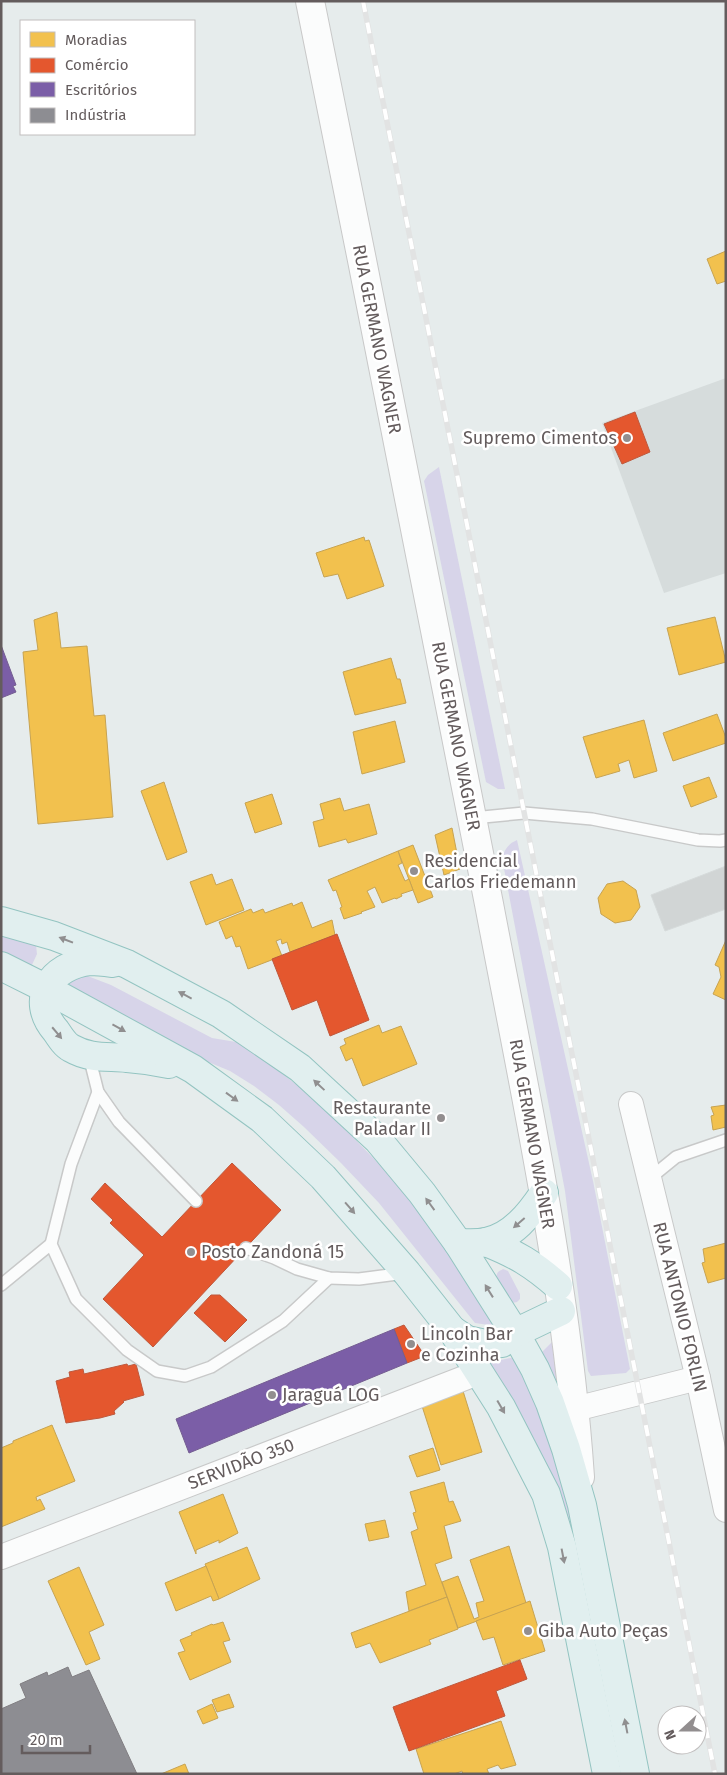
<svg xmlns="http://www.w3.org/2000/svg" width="727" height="1775" font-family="'Fira Sans',sans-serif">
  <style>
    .industrial { fill: #d6dcdc }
    .green { fill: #d7d4e9 }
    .homes { fill: #f2c14e; stroke: #c7a352 }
    .shops { fill: #e4572e; stroke: #be583c }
    .offices { fill: #7b5ea7; stroke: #745d91 }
    .industry { fill: #8d8d92; stroke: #817e82 }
    .building { fill: #d1d5d5; stroke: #d6dbdb }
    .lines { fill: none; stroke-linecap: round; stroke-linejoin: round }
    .lane-casing { stroke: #c8c9c9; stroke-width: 14 }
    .street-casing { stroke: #c8c9c9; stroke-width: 26 }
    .secondary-casing { stroke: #c8c8c8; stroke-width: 30 }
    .highway-casing { stroke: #93c4c1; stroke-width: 30 }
    .lane { stroke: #fbfcfc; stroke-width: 11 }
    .street { stroke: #fbfcfc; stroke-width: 24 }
    .secondary { stroke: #fbfcfc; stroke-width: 28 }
    .highway { stroke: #e1efef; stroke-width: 28 }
    .rail-casing { stroke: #e2e3e3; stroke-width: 5.5 }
    .rail { stroke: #fff; stroke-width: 4; stroke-dasharray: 11; stroke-linecap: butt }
    .oneway { fill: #908f90 }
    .poi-dot { fill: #928e8f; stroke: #fff; stroke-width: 2 }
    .labels { text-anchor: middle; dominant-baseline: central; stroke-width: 5; stroke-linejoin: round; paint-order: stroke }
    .street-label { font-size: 18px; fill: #645c5d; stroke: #fff }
    .poi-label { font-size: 18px; fill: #645c5d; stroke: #fff; text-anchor: start }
  </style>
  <rect width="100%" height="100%" fill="#e6ecec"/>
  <path class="industrial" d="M726,378V573L664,593L602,423Z"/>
  <g class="green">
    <path d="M439,467L505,789H498L486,782L424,481L428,475Z"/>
    <path d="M517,840L593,1181L630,1369L626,1373L591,1376L588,1371L565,1191L502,858C505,849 508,844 517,840Z"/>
    <path d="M1,935L36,945L37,954L31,967L1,952Z"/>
    <path d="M85,975L111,985L212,1038L236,1042L270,1064L298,1086L345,1129L379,1164L419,1211L450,1252L496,1326L475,1323L379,1203L341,1163L304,1127L279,1105L254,1086L230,1071L201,1059L66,983Z"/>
    <path d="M503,1269L508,1271L520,1294V1299L517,1302L512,1303C507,1299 494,1280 497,1274C498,1271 500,1271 503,1269Z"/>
    <path d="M556,1338L560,1392L542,1352Z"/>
    <path d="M487,1357L501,1360L515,1357C545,1424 572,1492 581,1565L572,1533L547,1470Z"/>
  </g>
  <g class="homes">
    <path d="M726,251V281L717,284L707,259Z"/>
    <path d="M364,537L365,541L369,540L384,586L347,599L338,574L324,577L316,553Z"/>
    <path d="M57,612L61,648L87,646L94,716L105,715L113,817L38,824L23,652L38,650L34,620Z"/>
    <path d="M715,617L726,662L679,675L667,628Z"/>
    <path d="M391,658L397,679H400L406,703L355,715L343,672Z"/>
    <path d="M717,714L726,738V743L673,761L663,733Z"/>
    <path d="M644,720L657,771L634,778L629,760L618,764L620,771L596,778L583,737Z"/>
    <path d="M395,721L405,762L362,774L353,732Z"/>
    <path d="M709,777L717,797L691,807L683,786Z"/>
    <path d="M164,782L187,852L167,860L141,791Z"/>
    <path d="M272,794L282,824L255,833L245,803Z"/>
    <path d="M340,798L344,811L369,804L377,834L348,843L346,839L319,847L313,822L324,819L320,804Z"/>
    <path d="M452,828L460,869L444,875L435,835Z"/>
    <path d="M413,845L433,897L418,903L398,851Z"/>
    <path d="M398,851L402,863L398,865L405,881L409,879L413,890L401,894L402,896L396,899L395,898L382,903L375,887L367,891L375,907L361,912L362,913L344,919L340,908L342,907L336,890L333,891L328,880Z"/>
    <path d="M212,874L216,885L232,879L244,910L206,925L190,882Z"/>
    <path d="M623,881L636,890L640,907L631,920L615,923L601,914L598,898L607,884Z"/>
    <path d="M302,902L312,928L332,920L335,935L290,952L287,942L282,944L281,939L276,941L282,956L248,969L240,946L236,947L232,936L226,939L219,922L251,909L253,913L263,909L265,913L292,903L293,906Z"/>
    <path d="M726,940V1000L713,994L721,977L719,967L715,965Z"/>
    <path d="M379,1025L382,1033L401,1026L417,1064L363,1086L352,1058L346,1061L340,1047L346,1044L344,1039Z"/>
    <path d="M726,1105V1127L713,1130L711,1116L714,1115L711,1107Z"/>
    <path d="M726,1243V1278L708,1283L702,1263L705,1262L703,1249Z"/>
    <path d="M463,1391L482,1452L441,1465L422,1406Z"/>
    <path d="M52,1425L75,1481L36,1497L37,1501L40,1499L45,1509L1,1527V1448L13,1443V1441Z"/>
    <path d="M433,1448L440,1470L417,1477L409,1456Z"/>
    <path d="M444,1482L449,1502L453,1501L461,1521L444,1526L452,1558L435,1564L447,1597L409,1611L406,1592L426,1585L411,1532L418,1529L413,1513L416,1512L410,1492Z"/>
    <path d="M223,1494L238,1533L219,1543V1540L196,1550V1554L179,1512Z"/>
    <path d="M385,1520L389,1537L369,1541L365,1524Z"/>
    <path d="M509,1546L526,1603L458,1628L442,1582L458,1576L474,1619L479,1617L476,1603L484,1601L470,1560Z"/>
    <path d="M247,1547L260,1579L219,1599L205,1564Z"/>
    <path d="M206,1566L219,1599L213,1601L211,1596L176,1611L165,1583Z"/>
    <path d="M79,1567L104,1625L89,1632L100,1659L86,1665L48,1581Z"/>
    <path d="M447,1597L458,1629L429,1640L431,1644L380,1663L370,1643L356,1648L351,1633Z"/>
    <path d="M530,1601L545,1651L503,1665L494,1637L483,1640L476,1621Z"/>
    <path d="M223,1622L230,1640L223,1642L231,1662L190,1680L178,1653L185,1651L180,1640L192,1635L191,1633L212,1624L213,1625Z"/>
    <path d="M229,1694L234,1707L217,1712L212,1700Z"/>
    <path d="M212,1704L218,1718L203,1724L197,1711Z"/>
    <path d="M501,1721L516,1765L501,1769L498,1765L487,1769L489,1774H463L462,1771L454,1774H424L416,1749Z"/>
    <path d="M185,1764L189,1774H161Z"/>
  </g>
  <g class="shops">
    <path d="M635,412L650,452L622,464L604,424Z"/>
    <path d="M337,934L369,1020L330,1036L317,1000L292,1010L272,959Z"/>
    <path d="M232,1163L281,1210L153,1347L103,1299L144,1255L110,1223L113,1220L91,1199L105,1183L162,1237Z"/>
    <path d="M211,1295H220L247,1320L225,1342L194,1313Z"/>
    <path d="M404,1325L425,1356L407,1363L394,1329Z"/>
    <path d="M127,1364L128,1366L136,1364L144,1395L123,1401L124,1402L114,1411L115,1414L100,1418L66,1423L56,1381L70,1377L69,1372L83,1369L84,1374Z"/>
    <path d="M520,1660L527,1679L496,1691L505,1716L409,1751L393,1707Z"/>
  </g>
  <g class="offices">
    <path d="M1,645L16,685L13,686L16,692L1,698Z"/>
    <path d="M394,1329L407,1363L189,1453L176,1419Z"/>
  </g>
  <path class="industry" d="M68,1667L72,1677L89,1670L137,1774H1V1709L26,1698L20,1684L47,1672L48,1676Z"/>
  <path class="building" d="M726,866V909L665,931L651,895Z"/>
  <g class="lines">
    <g class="lane-casing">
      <g id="lane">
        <path d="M473,818L524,813L592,819L698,840L720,841L726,840"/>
        <path d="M89,1056L98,1092L119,1122L196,1201"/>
        <path d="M98,1092L71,1164L51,1244L76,1299L127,1350L157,1371L185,1376L211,1367L283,1321L329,1278"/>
        <path d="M649,1179L676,1157L726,1140"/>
        <path d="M246,1248L274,1258L297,1269L329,1278L359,1279L405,1273"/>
        <path d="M1,1285L51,1244"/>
      </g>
    </g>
    <g class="street-casing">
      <g id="street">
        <path d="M631,1104L698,1378L726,1510"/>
        <path d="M575,1409L698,1378"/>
        <path d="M1,1557L480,1372"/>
      </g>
    </g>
    <g class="secondary-casing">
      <path id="secondary" d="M310,1C370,302 432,603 489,904C525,1094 567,1284 580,1477"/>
    </g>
    <g class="highway-casing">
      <g id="highway">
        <path d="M1,921L54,936L127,964L221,1014L300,1068L378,1140L422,1193L458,1243L515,1333L535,1369L550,1403L566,1449L582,1505L635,1774"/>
        <path d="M113,963C105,962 97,961 90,961C52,965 28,999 56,1031C60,1037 65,1045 71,1048C90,1059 107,1056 127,1058C141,1059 155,1061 169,1064"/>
        <path d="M1,966L45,988L193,1069L262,1119L323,1177L407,1273L452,1330L501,1407L546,1494L562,1547L607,1774"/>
        <path d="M486,1242C516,1254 533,1264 558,1286"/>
        <path d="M458,1243C467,1243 477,1244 486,1242C512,1237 530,1214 544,1193"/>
        <path d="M452,1330L467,1340L485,1344L502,1343L515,1333L561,1311"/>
      </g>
    </g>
    <use href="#lane" class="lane"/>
    <use href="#street" class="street"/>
    <use href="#secondary" class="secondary"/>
    <use href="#highway" class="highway"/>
    <g class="rail-casing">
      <path id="rail" d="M363,1L715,1774"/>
    </g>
    <use href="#rail" class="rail"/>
  </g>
  <defs><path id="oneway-solid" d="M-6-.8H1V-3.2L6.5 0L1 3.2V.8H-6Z" transform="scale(1.25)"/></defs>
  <g class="oneway">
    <use href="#oneway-solid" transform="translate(66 940) rotate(-159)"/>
    <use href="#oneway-solid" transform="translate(185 995) rotate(-152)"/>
    <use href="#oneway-solid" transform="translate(119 1028) rotate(29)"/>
    <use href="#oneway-solid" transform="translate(57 1033) rotate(50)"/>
    <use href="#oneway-solid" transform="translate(319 1085) rotate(-137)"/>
    <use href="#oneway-solid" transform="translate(232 1097) rotate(36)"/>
    <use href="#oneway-solid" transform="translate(430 1204) rotate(-126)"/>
    <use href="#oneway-solid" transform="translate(350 1208) rotate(49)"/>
    <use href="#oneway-solid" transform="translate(519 1223) rotate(139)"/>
    <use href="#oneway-solid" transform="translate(489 1291) rotate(-122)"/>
    <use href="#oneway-solid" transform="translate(501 1407) rotate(60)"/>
    <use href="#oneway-solid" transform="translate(563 1556) rotate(79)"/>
    <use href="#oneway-solid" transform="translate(626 1726) rotate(-101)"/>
  </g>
  <g class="poi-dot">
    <circle cx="627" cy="438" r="5"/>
    <circle cx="414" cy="871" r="5"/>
    <circle cx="441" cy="1118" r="5"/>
    <circle cx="191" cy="1252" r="5"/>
    <circle cx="411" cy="1344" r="5"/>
    <circle cx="272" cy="1395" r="5"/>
    <circle cx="528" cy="1631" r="5"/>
  </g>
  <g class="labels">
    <g class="street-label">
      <text transform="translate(377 339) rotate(79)">RUA GERMANO WAGNER</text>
      <text transform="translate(456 736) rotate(79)">RUA GERMANO WAGNER</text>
      <text transform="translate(532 1134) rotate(80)">RUA GERMANO WAGNER</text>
      <text transform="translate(680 1307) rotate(76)">RUA ANTONIO FORLIN</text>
      <text transform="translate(241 1464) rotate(-21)">SERVIDÃO 350</text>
    </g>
    <g class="poi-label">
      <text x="617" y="438" text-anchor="end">Supremo Cimentos</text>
      <text x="424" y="861">Residencial<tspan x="424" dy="21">Carlos Friedemann</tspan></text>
      <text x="431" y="1108" text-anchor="end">Restaurante<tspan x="431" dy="21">Paladar II</tspan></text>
      <text x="201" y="1252">Posto Zandoná 15</text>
      <text x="421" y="1334">Lincoln Bar<tspan x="421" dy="21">e Cozinha</tspan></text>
      <text x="282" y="1395">Jaraguá LOG</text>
      <text x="538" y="1631">Giba Auto Peças</text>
    </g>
  </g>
  <rect width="727" height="1775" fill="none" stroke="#645c5d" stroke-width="5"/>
  <rect x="20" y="20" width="175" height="115" fill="#ffffff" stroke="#c1bebe"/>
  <rect x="30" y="32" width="25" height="15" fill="#f2c14e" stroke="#c1bebe"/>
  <text x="65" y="45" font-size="15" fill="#645c5d">Moradias</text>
  <rect x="30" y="58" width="25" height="15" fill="#e4572e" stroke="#c1bebe"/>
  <text x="65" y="70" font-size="15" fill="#645c5d">Comércio</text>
  <rect x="30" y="82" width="25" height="15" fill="#7b5ea7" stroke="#c1bebe"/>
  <text x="65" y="95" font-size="15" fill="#645c5d">Escritórios</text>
  <rect x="30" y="108" width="25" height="15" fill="#8d8d92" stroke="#c1bebe"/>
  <text x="65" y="120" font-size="15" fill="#645c5d">Indústria</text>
  <g transform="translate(682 1730) rotate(249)"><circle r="24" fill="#ffffff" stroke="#c1bebe"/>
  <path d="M0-4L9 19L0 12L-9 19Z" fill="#928e8f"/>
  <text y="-8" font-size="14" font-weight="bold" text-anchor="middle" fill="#645c5d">N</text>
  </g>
  <path d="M22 1745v8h68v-8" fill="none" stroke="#645c5d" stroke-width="2.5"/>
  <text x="30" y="1745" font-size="15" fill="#645c5d" stroke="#ffffff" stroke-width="4" paint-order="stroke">20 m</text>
</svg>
